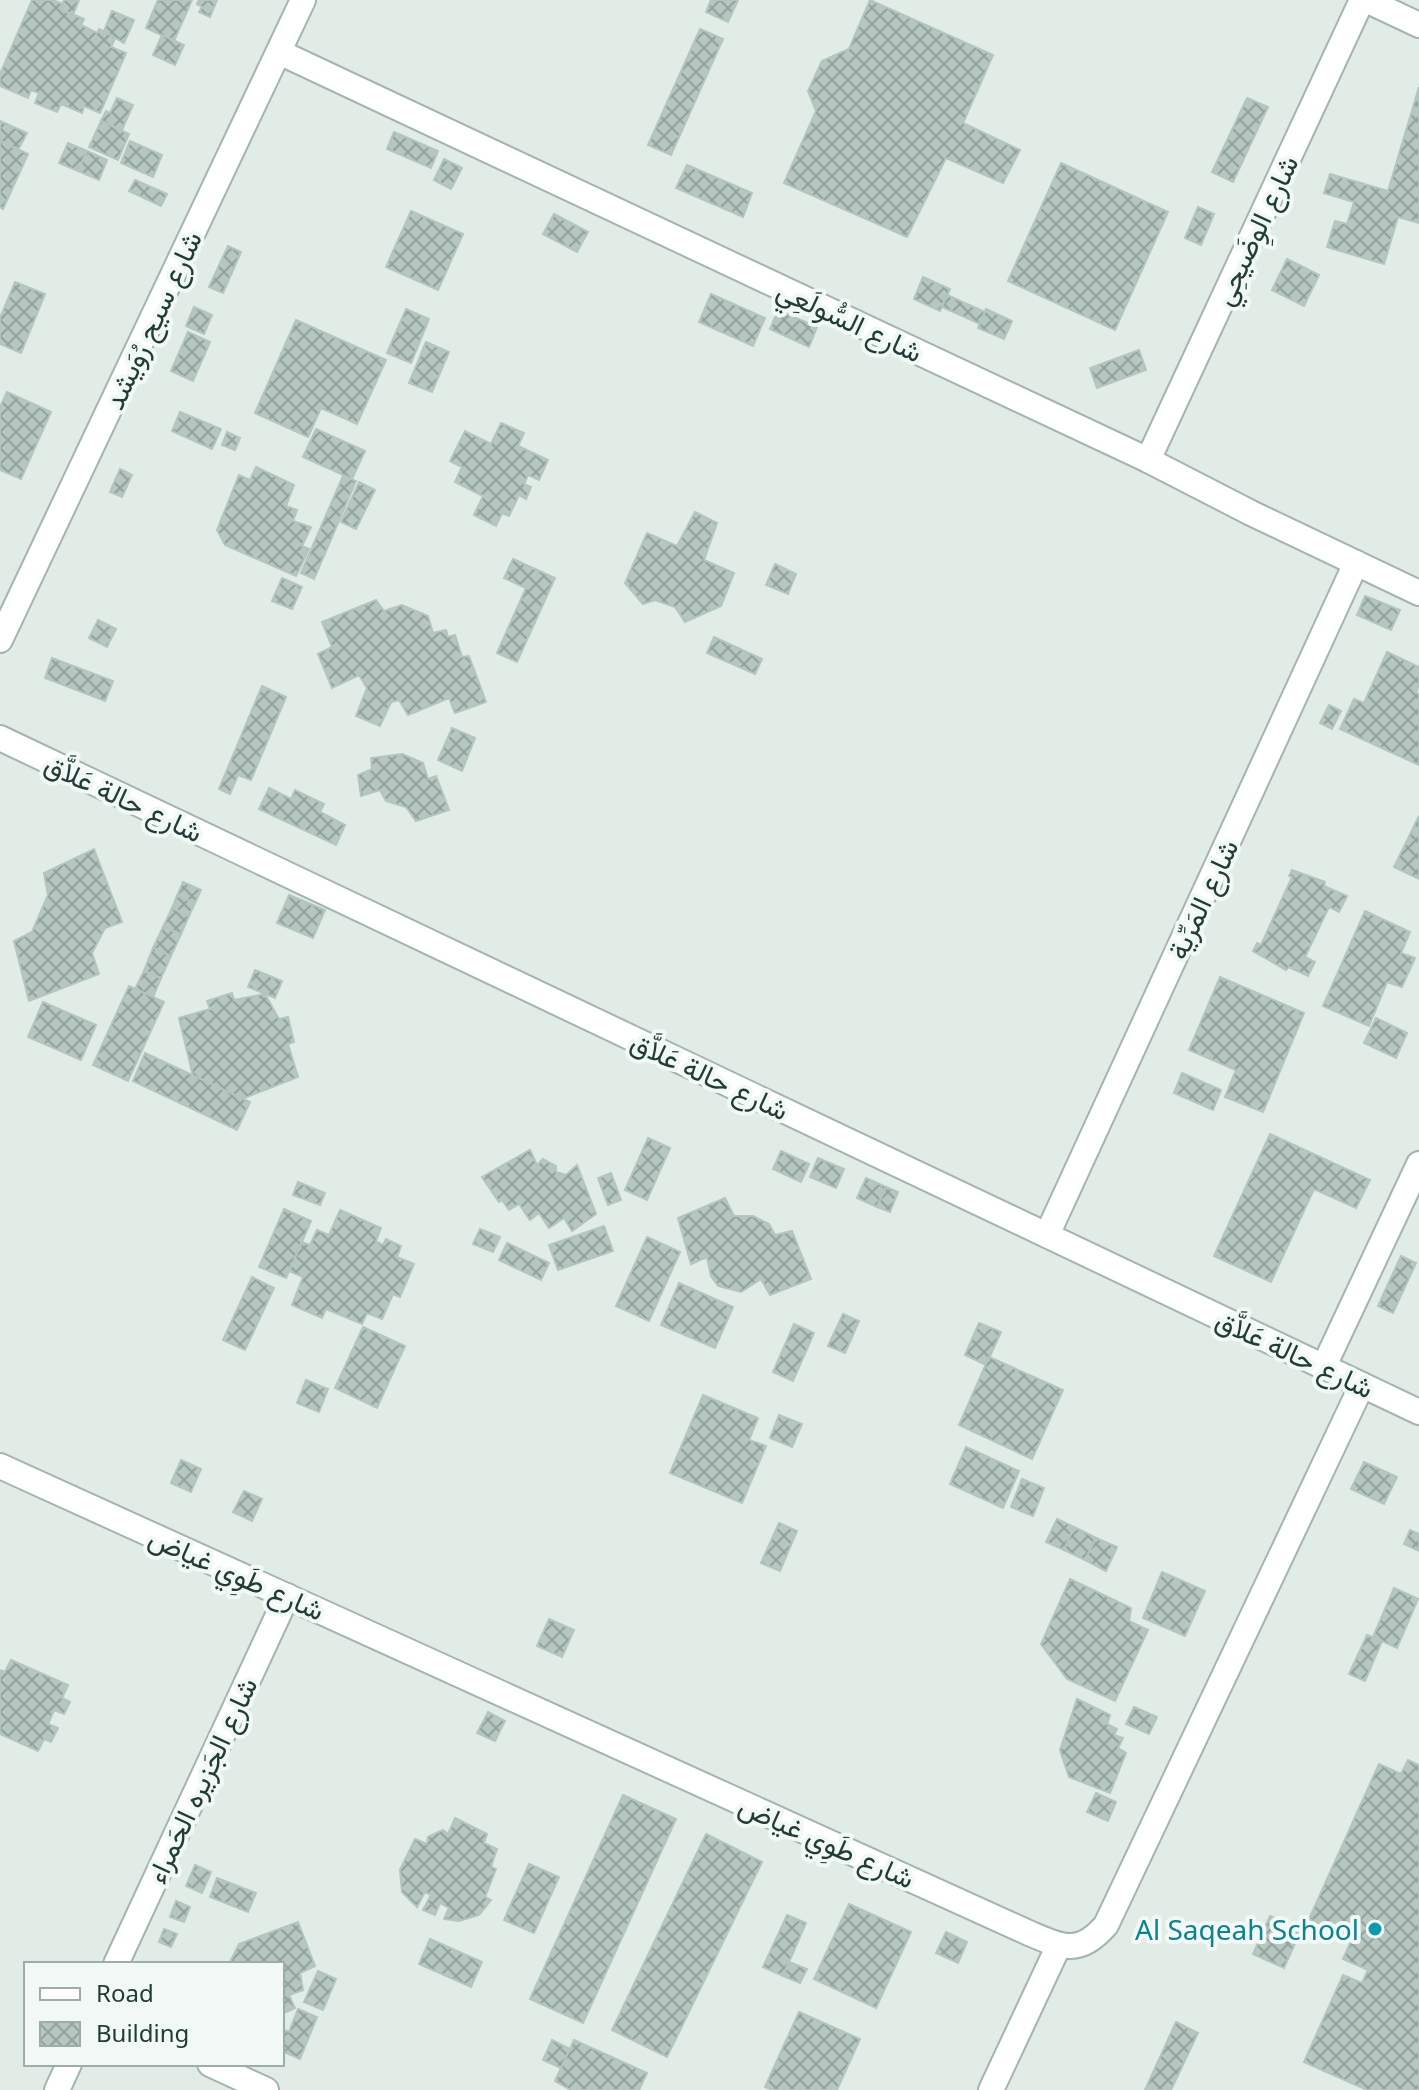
<svg xmlns="http://www.w3.org/2000/svg" width="1419" height="2090" font-family="'Noto Sans',Vazirmatn,sans-serif">
  <style>
    .building { fill: url(#building-cross-hatch); stroke: #b3c5bf; stroke-width: 2 }
    .lines { fill: none; stroke-linecap: round; stroke-linejoin: round }
    .minor-casing { stroke: #a4b4ae; stroke-width: 28 }
    .minor { stroke: #fff; stroke-width: 24 }
    .culture-dot { fill: #0f9aa8; stroke: #f1f8f5; stroke-width: 3 }
    .labels { text-anchor: middle; dominant-baseline: central; stroke-width: 8; stroke-linejoin: round; paint-order: stroke }
    .street-label { font-size: 28px; fill: #213c36; stroke: #f1f8f5 }
    .culture-label { font-size: 28px; fill: #0d838f; stroke: #f1f8f5; text-anchor: end }
  </style>
  <defs>
    <pattern id="building-cross-hatch" width="8" height="8" patternUnits="userSpaceOnUse" patternTransform="scale(2)"><rect width="8" height="8" fill="#b6c6c0"/><path d="M0 0l8 8M0 8l8-8" fill="none" stroke="#94a29d"/></pattern>
  </defs>
  <rect width="100%" height="100%" fill="#e1ece7"/>
  <g class="building">
    <path d="M32,0H53L63,4L60,9L84,19L81,25L97,33L99,29L116,36L111,47L126,53L100,113L84,106L82,113L61,104L57,112L35,103L39,93L31,90L28,98L0,86V74Z"/>
    <path d="M64,0H79L73,15L60,9Z"/>
    <path d="M158,0H192L174,41L146,28Z"/>
    <path d="M199,0H217L210,17L199,12L202,7L197,4Z"/>
    <path d="M711,0H738L728,22L706,12Z"/>
    <path d="M870,0L993,55L963,123L1020,150L1003,183L946,158L907,237L784,183L816,111L808,91L822,61L849,49Z"/>
    <path d="M112,11L134,20L124,43L104,31Z"/>
    <path d="M700,29L723,39L671,155L648,145Z"/>
    <path d="M162,35L184,45L175,65L153,55Z"/>
    <path d="M1419,87V223L1398,217L1384,264L1327,247L1335,221L1347,224L1354,202L1324,193L1330,174L1388,191Z"/>
    <path d="M117,98L133,105L122,130L101,121L106,111L110,113Z"/>
    <path d="M1247,98L1268,107L1233,182L1212,172Z"/>
    <path d="M0,121L27,133L18,150L0,141Z"/>
    <path d="M101,121L129,134L118,160L89,147Z"/>
    <path d="M394,132L438,151L431,168L387,149Z"/>
    <path d="M0,141L28,154L3,209L0,207Z"/>
    <path d="M130,141L162,155L153,177L121,163Z"/>
    <path d="M68,143L87,151L78,171L59,163Z"/>
    <path d="M87,151L107,160L99,180L78,171Z"/>
    <path d="M444,159L462,168L451,189L434,180Z"/>
    <path d="M1061,163L1168,212L1115,330L1008,281Z"/>
    <path d="M687,165L752,193L743,217L676,188Z"/>
    <path d="M135,180L167,194L161,206L129,191Z"/>
    <path d="M1198,207L1214,214L1201,245L1185,238Z"/>
    <path d="M411,211L463,234L438,290L386,267Z"/>
    <path d="M554,214L588,232L577,252L543,234Z"/>
    <path d="M228,246L241,252L223,293L209,287Z"/>
    <path d="M1287,259L1319,275L1304,306L1272,290Z"/>
    <path d="M923,277L950,289L940,311L914,299Z"/>
    <path d="M15,282L45,294L21,353L0,344V318Z"/>
    <path d="M711,294L765,318L753,346L699,322Z"/>
    <path d="M947,295L985,312L980,324L942,307Z"/>
    <path d="M194,307L212,315L204,334L186,326Z"/>
    <path d="M406,309L429,319L411,363L387,353Z"/>
    <path d="M986,309L1012,321L1004,339L978,328Z"/>
    <path d="M778,310L817,327L809,347L770,329Z"/>
    <path d="M296,320L386,360L357,424L321,408L308,437L255,413Z"/>
    <path d="M188,332L210,342L193,381L171,371Z"/>
    <path d="M426,342L449,352L432,392L409,383Z"/>
    <path d="M1139,350L1146,370L1097,388L1090,368Z"/>
    <path d="M7,392L51,412L21,479L0,470V407Z"/>
    <path d="M180,412L221,429L212,449L172,431Z"/>
    <path d="M501,423L524,433L518,446L548,460L539,480L528,475L524,484L531,487L526,499L519,495L509,516L502,513L496,526L474,515L483,496L455,482L462,467L450,461L465,431L491,444Z"/>
    <path d="M316,429L365,451L352,479L303,457Z"/>
    <path d="M227,432L240,438L235,450L222,445Z"/>
    <path d="M256,467L294,485L286,506L297,510L293,521L311,527L302,546L309,549L296,576L225,545L217,530L239,475L250,480Z"/>
    <path d="M120,469L132,475L122,497L110,492Z"/>
    <path d="M343,476L356,481L314,579L301,573Z"/>
    <path d="M359,482L375,490L356,529L341,522Z"/>
    <path d="M695,512L717,523L704,560L734,573L721,606L685,622L675,607L655,600L643,604L625,583L647,533L677,546Z"/>
    <path d="M513,559L555,578L517,662L497,653L526,588L504,578Z"/>
    <path d="M775,564L796,574L788,594L766,585Z"/>
    <path d="M282,578L302,587L292,609L272,601Z"/>
    <path d="M1365,596L1400,610L1391,630L1357,615Z"/>
    <path d="M376,600L384,611L402,605L428,616L433,633L446,630L448,637L455,635L462,657L469,656L486,702L455,713L449,698L408,715L399,700L391,702L380,726L356,716L367,688L359,675L332,688L318,654L332,647L322,622Z"/>
    <path d="M98,620L116,629L107,647L89,638Z"/>
    <path d="M714,637L762,659L755,674L707,653Z"/>
    <path d="M1387,652L1419,667V685L1416,693L1419,694V765L1340,729L1354,699L1364,703Z"/>
    <path d="M52,658L113,681L105,701L45,678Z"/>
    <path d="M262,686L286,697L251,780L238,775L230,794L219,789Z"/>
    <path d="M1329,705L1341,711L1332,729L1320,723Z"/>
    <path d="M452,728L475,738L462,771L438,760Z"/>
    <path d="M402,754L423,763L428,779L436,776L449,810L416,821L406,807L386,801L380,790L361,796L358,775L372,769L371,758Z"/>
    <path d="M269,788L291,799L295,790L324,804L320,812L345,825L336,845L259,809Z"/>
    <path d="M1419,816V879L1394,867Z"/>
    <path d="M94,849L122,922L105,928L92,953L99,974L29,1001L14,941L32,932L48,895L44,873Z"/>
    <path d="M1292,870L1325,882L1324,886L1347,896L1339,912L1329,907L1305,957L1315,962L1308,976L1289,967L1286,970L1253,951L1257,943L1261,945L1292,877L1289,876Z"/>
    <path d="M183,882L201,890L195,903L177,896Z"/>
    <path d="M289,895L325,910L313,938L277,923Z"/>
    <path d="M177,896L195,903L189,916L172,908Z"/>
    <path d="M172,908L189,916L181,934L163,927Z"/>
    <path d="M1365,911L1410,932L1401,953L1415,958L1402,987L1387,982L1369,1026L1323,1006Z"/>
    <path d="M163,927L181,934L171,956L153,948Z"/>
    <path d="M153,948L171,956L161,978L144,971Z"/>
    <path d="M255,970L282,981L275,998L248,987Z"/>
    <path d="M144,971L161,978L153,997L135,989Z"/>
    <path d="M1220,977L1304,1013L1263,1112L1225,1097L1236,1070L1189,1050Z"/>
    <path d="M129,986L164,1002L128,1081L93,1065Z"/>
    <path d="M232,993L234,1000L265,994L279,1019L288,1017L294,1042L288,1044L298,1077L242,1099L193,1076L179,1018L210,1009L207,1001Z"/>
    <path d="M43,1002L96,1025L81,1060L28,1037Z"/>
    <path d="M1376,1018L1407,1033L1396,1058L1364,1043Z"/>
    <path d="M145,1053L250,1102L237,1130L133,1081Z"/>
    <path d="M1182,1073L1221,1090L1213,1110L1174,1093Z"/>
    <path d="M1270,1134L1370,1180L1356,1208L1314,1189L1271,1282L1214,1256Z"/>
    <path d="M648,1138L670,1148L647,1200L625,1190Z"/>
    <path d="M530,1150L537,1165L543,1159L556,1166V1172L566,1175L577,1165L596,1214L572,1231L564,1218L549,1228L539,1213L530,1220L519,1204L509,1210L502,1200L499,1202L482,1177Z"/>
    <path d="M781,1151L809,1164L801,1182L773,1169Z"/>
    <path d="M818,1158L844,1169L836,1188L810,1177Z"/>
    <path d="M611,1173L621,1200L608,1205L598,1178Z"/>
    <path d="M866,1178L886,1187L877,1207L857,1198Z"/>
    <path d="M298,1182L325,1193L320,1205L293,1195Z"/>
    <path d="M886,1187L898,1192L890,1212L877,1207Z"/>
    <path d="M725,1198L734,1216H753L769,1224L775,1235L792,1231L811,1279L770,1295L761,1279L741,1292L718,1286L711,1276L707,1257L691,1264L678,1218Z"/>
    <path d="M284,1209L311,1221L286,1278L259,1267Z"/>
    <path d="M340,1210L381,1228L376,1241L383,1245L386,1239L401,1246L397,1257L414,1264L400,1297L393,1294L382,1319L367,1313L362,1324L326,1309L322,1318L292,1305L303,1277L289,1271L302,1242L310,1245L317,1230L329,1235Z"/>
    <path d="M604,1226L613,1251L558,1270L549,1245Z"/>
    <path d="M480,1229L500,1237L493,1252L473,1244Z"/>
    <path d="M647,1237L680,1252L649,1321L616,1306Z"/>
    <path d="M507,1243L549,1263L541,1280L499,1260Z"/>
    <path d="M1401,1256L1416,1263L1393,1313L1378,1306Z"/>
    <path d="M252,1277L274,1288L245,1350L223,1340Z"/>
    <path d="M679,1283L733,1307L715,1348L661,1325Z"/>
    <path d="M843,1314L859,1321L845,1353L828,1346Z"/>
    <path d="M979,1323L1001,1332L986,1365L965,1355Z"/>
    <path d="M794,1324L814,1333L793,1381L773,1372Z"/>
    <path d="M363,1327L405,1346L377,1408L335,1388Z"/>
    <path d="M989,1357L1063,1390L1032,1459L959,1425Z"/>
    <path d="M306,1380L328,1389L319,1412L297,1403Z"/>
    <path d="M703,1395L758,1418L749,1440L766,1446L742,1503L670,1473Z"/>
    <path d="M779,1415L802,1424L792,1447L770,1438Z"/>
    <path d="M966,1447L1019,1471L1003,1508L950,1484Z"/>
    <path d="M181,1460L201,1469L191,1492L171,1483Z"/>
    <path d="M1364,1462L1397,1477L1384,1504L1351,1489Z"/>
    <path d="M1022,1479L1044,1488L1033,1516L1011,1507Z"/>
    <path d="M244,1491L262,1499L252,1521L233,1512Z"/>
    <path d="M1057,1519L1074,1527L1064,1550L1046,1542Z"/>
    <path d="M779,1523L797,1531L780,1571L761,1563Z"/>
    <path d="M1074,1527L1096,1538L1085,1560L1064,1550Z"/>
    <path d="M1410,1530L1419,1534V1551L1404,1544Z"/>
    <path d="M1096,1538L1117,1547L1106,1571L1085,1560Z"/>
    <path d="M1162,1572L1205,1591L1185,1636L1143,1618Z"/>
    <path d="M1070,1579L1131,1608L1129,1621L1148,1630L1115,1701L1067,1679L1041,1644Z"/>
    <path d="M1394,1588L1418,1599L1397,1648L1373,1637Z"/>
    <path d="M549,1619L574,1630L562,1657L537,1646Z"/>
    <path d="M1367,1635L1382,1641L1365,1681L1349,1674Z"/>
    <path d="M11,1660L68,1685L62,1698L70,1702L64,1714L54,1710L48,1724L58,1728L51,1742L44,1739L38,1751L0,1734V1670L5,1672Z"/>
    <path d="M1077,1699L1110,1715L1107,1724L1117,1729L1114,1735L1123,1738L1118,1748L1126,1753L1110,1793L1069,1777L1060,1750Z"/>
    <path d="M1134,1707L1157,1717L1149,1734L1126,1724Z"/>
    <path d="M488,1712L505,1721L495,1741L477,1733Z"/>
    <path d="M1408,1760L1419,1765V2090H1367L1304,2062L1343,1975L1362,1983L1368,1970L1343,1959L1352,1939L1309,1919L1379,1764L1401,1774Z"/>
    <path d="M1096,1793L1116,1802L1108,1821L1087,1812Z"/>
    <path d="M623,1795L676,1819L583,2023L530,1999Z"/>
    <path d="M455,1818L487,1834L484,1843L497,1849L491,1867L496,1869L485,1897L491,1900L479,1915L459,1921L444,1919L449,1908L440,1903L435,1915L423,1910L431,1895L425,1892L417,1907L402,1892L400,1870L415,1839L427,1844L428,1837L443,1830L448,1834Z"/>
    <path d="M706,1834L762,1862L667,2057L612,2030Z"/>
    <path d="M529,1864L559,1877L534,1933L504,1920Z"/>
    <path d="M195,1865L211,1872L202,1893L186,1886Z"/>
    <path d="M217,1878L256,1893L248,1912L210,1897Z"/>
    <path d="M176,1901L190,1907L184,1922L170,1917Z"/>
    <path d="M849,1904L911,1932L876,2008L814,1979Z"/>
    <path d="M787,1915L806,1923L783,1976L763,1967Z"/>
    <path d="M1270,1916L1301,1930L1284,1968L1253,1954Z"/>
    <path d="M298,1922L315,1966L300,1973L303,1990L289,1995L295,2008L282,2014V1964H229L239,1944Z"/>
    <path d="M164,1929L177,1934L171,1947L159,1942Z"/>
    <path d="M946,1932L967,1942L958,1963L936,1953Z"/>
    <path d="M430,1939L482,1962L471,1987L419,1964Z"/>
    <path d="M789,1962L807,1969L800,1983L783,1976Z"/>
    <path d="M318,1971L336,1979L323,2010L304,2002Z"/>
    <path d="M298,2009L317,2017L300,2059L282,2051V2029L289,2032Z"/>
    <path d="M799,2012L860,2039L837,2090H773L765,2087Z"/>
    <path d="M1176,2022L1198,2033L1171,2090H1145Z"/>
    <path d="M552,2040L570,2049L561,2068L543,2060Z"/>
    <path d="M574,2040L647,2073L639,2090H571L555,2081Z"/>
  </g>
  <g class="lines">
    <g class="minor-casing">
      <g id="minor">
        <path d="M1366,0L1419,25"/>
        <path d="M279,52L1148,460L1251,513L1419,593"/>
        <path d="M1148,460L1362,0"/>
        <path d="M0,640L303,0"/>
        <path d="M0,738L1419,1412"/>
        <path d="M1047,1235L1356,563"/>
        <path d="M1324,1366L1419,1164"/>
        <path d="M0,1466L1031,1934C1064,1948 1080,1955 1106,1925L1362,1385"/>
        <path d="M116,1964L287,1596"/>
        <path d="M210,2064L266,2090"/>
        <path d="M57,2090L69,2064"/>
        <path d="M991,2090L1059,1945"/>
      </g>
    </g>
    <use href="#minor" class="minor"/>
  </g>
  <circle class="culture-dot" cx="1375" cy="1929" r="8"/>
  <g class="labels">
    <g class="street-label">
      <text transform="translate(1255 230) rotate(-65)">شارع الوِضَيحِي</text>
      <text transform="translate(152 320) rotate(-65)">شارع سيح رُوَيشد</text>
      <text transform="translate(850 320) rotate(25)">شارع السُّولَعِي</text>
      <text transform="translate(124 797) rotate(25)">شارع حالة عَلاَّق</text>
      <text transform="translate(1202 899) rotate(-65)">شارع المَرِّية</text>
      <text transform="translate(710 1075) rotate(25)">شارع حالة عَلاَّق</text>
      <text transform="translate(1295 1353) rotate(25)">شارع حالة عَلاَّق</text>
      <text transform="translate(237 1573) rotate(24)">شارع طَوِي غياض</text>
      <text transform="translate(201 1780) rotate(-65)">شارع الجَزيره الحَمراء</text>
      <text transform="translate(827 1841) rotate(24)">شارع طَوِي غياض</text>
    </g>
    <g class="culture-label">
      <text x="1359" y="1929">Al Saqeah School</text>
    </g>
  </g>
  <rect x="24" y="1962" width="260" height="104" fill="#f1f8f5" stroke="#9eada9" stroke-width="2"/>
  <rect x="40" y="1988" width="40" height="12" fill="#ffffff" stroke="#9eada9" stroke-width="2"/>
  <text x="96" y="2002" font-size="24" fill="#213c36">Road</text>
  <rect x="40" y="2022" width="40" height="24" fill="url(#building-cross-hatch)" stroke="#9eada9" stroke-width="2"/>
  <text x="96" y="2042" font-size="24" fill="#213c36">Building</text>
</svg>
